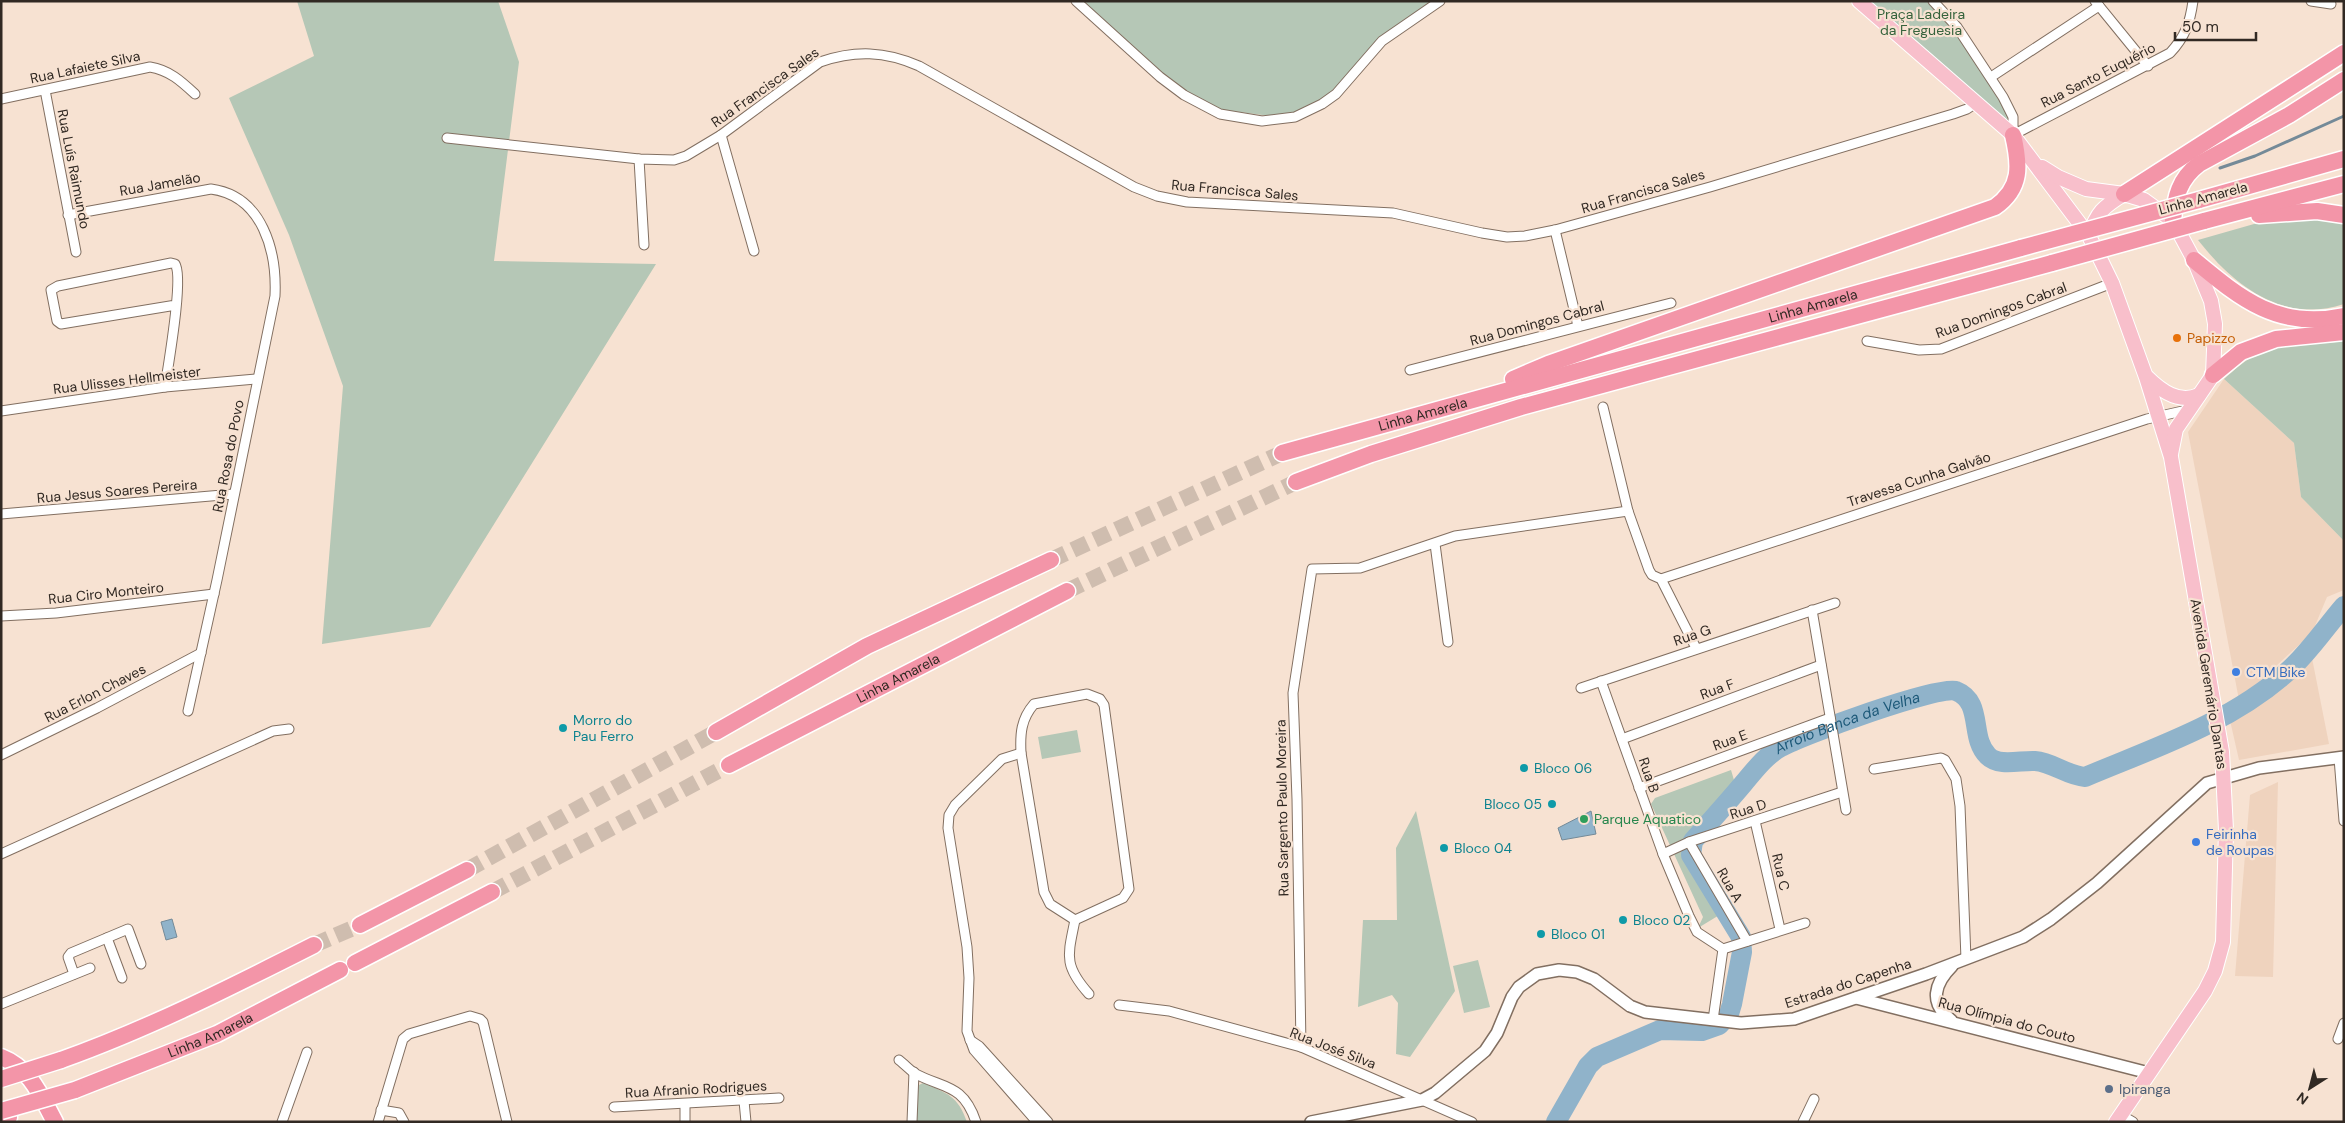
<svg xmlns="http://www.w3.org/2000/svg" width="2345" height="1123" font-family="'DM Sans',sans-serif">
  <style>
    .built { fill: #efd3be }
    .green { fill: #b5c7b6 }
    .water { fill: #90b3ca; stroke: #748a98 }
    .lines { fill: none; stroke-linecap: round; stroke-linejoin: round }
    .stream { stroke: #748a98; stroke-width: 3 }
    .river { stroke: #90b3ca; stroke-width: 20 }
    .motorway-tunnel { stroke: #cfbdaf; stroke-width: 16; stroke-dasharray: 16 8; stroke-linecap: butt }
    .minor-casing { stroke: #826f61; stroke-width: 11 }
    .tertiary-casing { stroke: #826f61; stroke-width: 14 }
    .primary-casing { stroke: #fff; stroke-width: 16 }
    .motorway-casing { stroke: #fff; stroke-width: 19 }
    .minor { stroke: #fff; stroke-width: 9 }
    .tertiary { stroke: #fff; stroke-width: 11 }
    .primary { stroke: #f8bfcb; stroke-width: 14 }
    .motorway { stroke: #f395a8; stroke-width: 16 }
    .motorway-bridge-casing { stroke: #fff; stroke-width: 19; stroke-linecap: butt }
    .motorway-bridge { stroke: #f395a8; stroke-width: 16 }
    .food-dot { fill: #e8710a; stroke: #f7e2d2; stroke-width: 2 }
    .shop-dot { fill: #3f7fe0; stroke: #f7e2d2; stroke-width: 2 }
    .culture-dot { fill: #0f9aa8; stroke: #f7e2d2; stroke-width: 2 }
    .leisure-dot { fill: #2e9e5b; stroke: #f7e2d2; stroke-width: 2 }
    .service-dot { fill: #5c6f8a; stroke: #f7e2d2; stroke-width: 2 }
    .labels { text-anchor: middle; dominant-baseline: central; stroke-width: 4.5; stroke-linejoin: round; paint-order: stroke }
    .park-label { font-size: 14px; fill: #36633c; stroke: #f7e2d2 }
    .street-label { font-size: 14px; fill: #312923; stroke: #f7e2d2 }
    .food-label { font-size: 14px; fill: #c56008; stroke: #f7e2d2; text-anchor: start }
    .shop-label { font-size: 14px; fill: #366cbe; stroke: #f7e2d2; text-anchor: start }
    .culture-label { font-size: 14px; fill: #0d838f; stroke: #f7e2d2; text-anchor: start }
    .leisure-label { font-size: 14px; fill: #27864d; stroke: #f7e2d2; text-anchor: start }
    .service-label { font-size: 14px; fill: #4e5e75; stroke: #f7e2d2; text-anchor: start }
    .water-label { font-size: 15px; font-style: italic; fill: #1d5979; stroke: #f7e2d2 }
  </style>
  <rect width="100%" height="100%" fill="#f7e2d2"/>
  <g class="built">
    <path d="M2224,379L2294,443L2301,497L2344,541V590L2327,597L2312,633L2239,700L2188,432Z"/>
    <path d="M2311,653L2329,744L2239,760L2229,716Z"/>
    <path d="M2278,782L2273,977L2235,976L2250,795Z"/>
  </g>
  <g class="green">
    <path d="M297,1H498L519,62L494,261L656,264L430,627L322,644L343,386L289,235L229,98L314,56Z"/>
    <path d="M1082,1H1436L1386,36L1337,92L1315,109L1277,117L1217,109L1197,99L1162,75Z"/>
    <path d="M1863,1H1930L1954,30L2002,101L2007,114L2009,127Z"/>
    <path d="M2317,217L2344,222V304C2283,324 2234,286 2198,240L2261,222Z"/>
    <path d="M2344,341V541L2301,497L2294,443L2224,379C2244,361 2261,347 2289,343C2307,341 2325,344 2344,341Z"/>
    <path d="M1077,730L1081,752L1042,759L1038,737Z"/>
    <path d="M1731,770L1739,797L1736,808L1712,820L1690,848L1721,914L1698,928L1703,917L1651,804L1655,798Z"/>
    <path d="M1416,811L1455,991L1410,1057L1396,1054L1398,1003L1392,995L1358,1007L1363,920H1397L1396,848Z"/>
    <path d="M1478,960L1490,1007L1464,1013L1453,966Z"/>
    <path d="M923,1083C947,1093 958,1096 967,1122H916L917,1089L919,1085Z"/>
  </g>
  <g class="water">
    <path d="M1591,811L1596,834L1562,840L1558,828Z"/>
    <path d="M172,919L177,937L166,940L161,922Z"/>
  </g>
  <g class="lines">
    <path class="stream" d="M2220,168L2255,156L2344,116"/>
    <path class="river" id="s1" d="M1556,1122L1588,1066L1597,1057L1660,1030L1702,1031L1719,1025L1729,1014L1732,1004L1742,952L1741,937L1691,855L1693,841C1710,822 1727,803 1743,784C1754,771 1766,755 1781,747C1800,736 1941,684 1956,691C1984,702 1969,738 1988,756C1999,767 2021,760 2035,761C2052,762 2068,776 2085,777C2154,748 2230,723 2287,672C2308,654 2325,628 2344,606"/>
    <g class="motorway-tunnel">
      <path d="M1051,560L1282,453"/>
      <path d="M1067,591L1296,482"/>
      <path d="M467,870L716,732"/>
      <path d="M492,892L729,765"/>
      <path d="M314,945L360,925"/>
    </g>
    <g class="minor-casing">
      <g id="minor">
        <path d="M1076,1L1160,77L1184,95L1220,114L1262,121L1295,117L1322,104L1336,94L1382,41L1440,1"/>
        <path d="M1933,1L1957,27L2003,97L2013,117V135L2170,53C2185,37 2190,23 2193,1"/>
        <path d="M2095,1L2148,66"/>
        <path d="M2311,1L2331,4"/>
        <path d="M1991,77L2099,6"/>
        <path d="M45,90L76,252"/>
        <path d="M1,99L150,67C169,70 181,81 195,94"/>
        <path d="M721,135L754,251"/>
        <path d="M447,138L639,159L674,160L686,156L721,135L820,62C855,50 885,51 919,66L1134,187L1157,196L1187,202L1393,213L1482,233L1507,237L1525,236L1555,230L1710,187L1953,114L1967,109L1976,103"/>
        <path d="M639,159L644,245"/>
        <path d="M68,215L211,189C263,196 277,252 275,296L217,580L188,711"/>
        <path d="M1555,230L1578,326"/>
        <path d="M1867,341L1919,350L1941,349L2112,283"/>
        <path d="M1410,370L1671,303"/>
        <path d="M165,387C168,366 184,277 175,264L171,263L58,286L51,290L57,321L61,324L176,305"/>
        <path d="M1603,407L1628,511L1649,570L1652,575L1661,579L1696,648"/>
        <path d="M1,411L165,387L256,379"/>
        <path d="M1,514L234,494"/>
        <path d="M1435,544L1448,642"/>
        <path d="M1661,579L2147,419L2187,410"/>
        <path d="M1812,610L1846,810"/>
        <path d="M1,616L56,613L214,594"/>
        <path d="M1601,681L1663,854L1689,916L1697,932L1723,949L1713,1020"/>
        <path d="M1581,688L1835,603"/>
        <path d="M1087,694L1100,699L1104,705L1129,889L1123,898L1075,920L1050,904L1044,892L1021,753C1020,734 1021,719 1034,704Z"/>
        <path d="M1622,739L1821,665"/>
        <path d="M1021,753L1002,759L955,805L949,815L948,828L967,947L969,978L967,1031L974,1050L1037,1122"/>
        <path d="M1,755L97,708L201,653"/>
        <path d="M2339,758L2344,821"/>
        <path d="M1874,769L1941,758L1945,760L1956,779L1960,806L1966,959"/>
        <path d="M1639,788L1830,718"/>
        <path d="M1755,821L1780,929"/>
        <path d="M1689,842L1747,941"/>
        <path d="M1,854L273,731L289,729"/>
        <path d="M1663,854L1689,842L1842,792"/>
        <path d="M1075,920C1068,955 1063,965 1089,994"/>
        <path d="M107,938L122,978"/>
        <path d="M1723,949L1805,923"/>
        <path d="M74,974L68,957L71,953L128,929L141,964"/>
        <path d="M1,1004L90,968"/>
        <path d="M1119,1005L1169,1011L1301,1047L1472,1122"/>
        <path d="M2338,1039L2344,1023"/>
        <path d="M970,1040L979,1046L1048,1122"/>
        <path d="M1301,1047L1297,799L1293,693L1312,569L1360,568L1455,536L1628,511"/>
        <path d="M899,1060C904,1064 909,1069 914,1073C943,1089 963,1083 976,1122"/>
        <path d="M744,1101L746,1122"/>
        <path d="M614,1107L779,1098"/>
        <path d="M381,1110L399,1113L404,1122"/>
        <path d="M2121,1115L2133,1122"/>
        <path d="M282,1122L307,1052"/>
        <path d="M378,1122L403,1039L409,1034L470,1016L480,1019L483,1022L507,1122"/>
        <path d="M685,1122V1104"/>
        <path d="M912,1122L914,1072"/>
        <path d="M1803,1122L1814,1099"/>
      </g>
    </g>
    <g class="tertiary-casing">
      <g id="tertiary">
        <path d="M1856,998L2149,1073"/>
        <path d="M1951,1020C1929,1003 1934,984 1952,966"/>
        <path d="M1311,1122L1422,1100L1435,1093L1485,1051L1497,1033L1512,997L1519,987L1537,974L1559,970L1577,972L1594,979L1630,1006L1645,1012L1741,1023L1794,1019L1926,974L2023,937L2051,919L2097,883L2207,783L2259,768L2344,757"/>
      </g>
    </g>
    <g class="primary-casing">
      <g id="primary">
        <path d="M1859,1L2013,135L2089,236L2112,283L2146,377L2171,457L2222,752L2226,830L2223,942L2215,971L2205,991L2116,1122"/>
        <path d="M2042,167L2058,177L2086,189L2124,194L2144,200L2173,221L2194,260L2211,301L2215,324L2213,375L2176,429L2171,454"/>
        <path d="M2089,236C2097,212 2103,207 2124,194"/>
        <path d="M2147,377C2161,391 2179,404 2199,395"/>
      </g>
    </g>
    <g class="motorway-casing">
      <g id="motorway">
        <path d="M2124,194L2344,53"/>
        <path d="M2199,200L2344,159"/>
        <path d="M2259,215L2317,211L2344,215"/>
        <path d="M2173,221C2175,197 2179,179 2199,164L2289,115L2344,80"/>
        <path d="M2204,221L2344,184"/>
        <path d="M2194,260C2241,299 2278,330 2344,316"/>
        <path d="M2213,375L2241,352L2276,339L2344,332"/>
        <path d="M1513,379L1548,364L1995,207C2022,188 2020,165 2013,135"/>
        <path id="s2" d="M1282,453L2021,248"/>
        <path d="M1296,482L1371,454L1521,407L2052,263"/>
        <path d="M716,732L867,646L1051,560"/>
        <path id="s3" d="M729,765L1067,591"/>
        <path d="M360,925L467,870"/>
        <path d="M355,963L492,892"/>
        <path d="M1,1057C30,1068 41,1096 55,1122"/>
        <path d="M61,1060C148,1029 231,987 314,945"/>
        <path id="s4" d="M75,1090L217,1034L340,970"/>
        <path d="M1,1121L9,1117"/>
      </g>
    </g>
    <use href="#minor" class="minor"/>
    <use href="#tertiary" class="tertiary"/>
    <use href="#primary" class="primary"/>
    <use href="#motorway" class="motorway"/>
    <g class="motorway-bridge-casing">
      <g id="motorway-bridge">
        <path d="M2021,248L2199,200"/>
        <path d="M2052,263L2204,221"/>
        <path d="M1,1079L61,1060"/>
        <path d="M1,1111L75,1090"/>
      </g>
    </g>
    <use href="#motorway-bridge" class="motorway-bridge"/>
  </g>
  <circle class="food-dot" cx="2177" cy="338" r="5"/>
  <g class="shop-dot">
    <circle cx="2236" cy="672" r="5"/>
    <circle cx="2196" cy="842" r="5"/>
  </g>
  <g class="culture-dot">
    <circle cx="563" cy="728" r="5"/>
    <circle cx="1524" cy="768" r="5"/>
    <circle cx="1552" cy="804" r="5"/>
    <circle cx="1444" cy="848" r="5"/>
    <circle cx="1623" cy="920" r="5"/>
    <circle cx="1541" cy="934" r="5"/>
  </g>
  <circle class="leisure-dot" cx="1584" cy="819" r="5"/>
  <circle class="service-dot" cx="2109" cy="1089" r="5"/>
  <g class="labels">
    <g class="park-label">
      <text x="1921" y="14">Praça Ladeira<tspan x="1921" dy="16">da Freguesia</tspan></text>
    </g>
    <g class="street-label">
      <text transform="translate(85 67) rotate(-12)">Rua Lafaiete Silva</text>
      <text transform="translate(2098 75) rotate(-27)">Rua Santo Euquério</text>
      <text transform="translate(765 87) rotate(-35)">Rua Francisca Sales</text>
      <text transform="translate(74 169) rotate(79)">Rua Luís Raimundo</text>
      <text transform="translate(160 184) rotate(-10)">Rua Jamelão</text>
      <text transform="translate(1235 190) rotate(5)">Rua Francisca Sales</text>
      <text transform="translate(1643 191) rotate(-16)">Rua Francisca Sales</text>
      <text transform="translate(2203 198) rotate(-15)">Linha Amarela</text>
      <text stroke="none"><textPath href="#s2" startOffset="551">Linha Amarela</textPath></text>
      <text transform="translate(2001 310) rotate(-20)">Rua Domingos Cabral</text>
      <text transform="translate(1537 323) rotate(-15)">Rua Domingos Cabral</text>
      <text transform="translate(127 380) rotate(-7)">Rua Ulisses Hellmeister</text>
      <text stroke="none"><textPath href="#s2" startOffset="146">Linha Amarela</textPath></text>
      <text transform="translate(228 456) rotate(-79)">Rua Rosa do Povo</text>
      <text transform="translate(1919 479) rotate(-18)">Travessa Cunha Galvão</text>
      <text transform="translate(117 491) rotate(-5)">Rua Jesus Soares Pereira</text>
      <text transform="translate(106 593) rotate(-6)">Rua Ciro Monteiro</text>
      <text transform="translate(1692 635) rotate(-19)">Rua G</text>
      <text stroke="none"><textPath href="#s3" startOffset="190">Linha Amarela</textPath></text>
      <text transform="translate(2209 684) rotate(81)">Avenida Geremário Dantas</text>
      <text transform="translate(1717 689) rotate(-20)">Rua F</text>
      <text transform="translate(95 693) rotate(-27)">Rua Erlon Chaves</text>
      <text transform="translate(1730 740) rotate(-20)">Rua E</text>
      <text transform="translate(1649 775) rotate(71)">Rua B</text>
      <text transform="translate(1282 808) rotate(-91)">Rua Sargento Paulo Moreira</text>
      <text transform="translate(1748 809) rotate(-18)">Rua D</text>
      <text transform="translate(1781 872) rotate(77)">Rua C</text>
      <text transform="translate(1730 885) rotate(60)">Rua A</text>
      <text transform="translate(1848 983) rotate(-18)">Estrada do Capenha</text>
      <text transform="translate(2007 1020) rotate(15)">Rua Olímpia do Couto</text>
      <text stroke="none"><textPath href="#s4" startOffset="146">Linha Amarela</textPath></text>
      <text transform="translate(1333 1048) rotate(21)">Rua José Silva</text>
      <text transform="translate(696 1089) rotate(-3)">Rua Afranio Rodrigues</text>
    </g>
    <g class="food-label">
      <text x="2187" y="338">Papizzo</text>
    </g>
    <g class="shop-label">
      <text x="2246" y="672">CTM Bike</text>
      <text x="2206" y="834">Feirinha<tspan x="2206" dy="16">de Roupas</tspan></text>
    </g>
    <g class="culture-label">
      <text x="573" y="720">Morro do<tspan x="573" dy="16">Pau Ferro</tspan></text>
      <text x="1534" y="768">Bloco 06</text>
      <text x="1542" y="804" text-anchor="end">Bloco 05</text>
      <text x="1454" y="848">Bloco 04</text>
      <text x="1633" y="920">Bloco 02</text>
      <text x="1551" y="934">Bloco 01</text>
    </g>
    <g class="leisure-label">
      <text x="1594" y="819">Parque Aquatico</text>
    </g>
    <g class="service-label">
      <text x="2119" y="1089">Ipiranga</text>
    </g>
    <g class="water-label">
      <text stroke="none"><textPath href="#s1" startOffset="609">Arroio Banca da Velha</textPath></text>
    </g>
  </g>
  <rect width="2345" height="1123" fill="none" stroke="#312923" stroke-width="5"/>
  <g transform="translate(2310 1088) rotate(216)" stroke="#f7e2d2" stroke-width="4" paint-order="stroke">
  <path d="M0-4L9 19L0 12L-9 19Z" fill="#312923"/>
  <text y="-8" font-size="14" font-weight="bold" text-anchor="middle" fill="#312923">N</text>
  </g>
  <path d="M2175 32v8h81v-8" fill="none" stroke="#312923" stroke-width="2.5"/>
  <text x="2182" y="32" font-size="15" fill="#312923" stroke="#f7e2d2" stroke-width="4" paint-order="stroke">50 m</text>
</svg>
